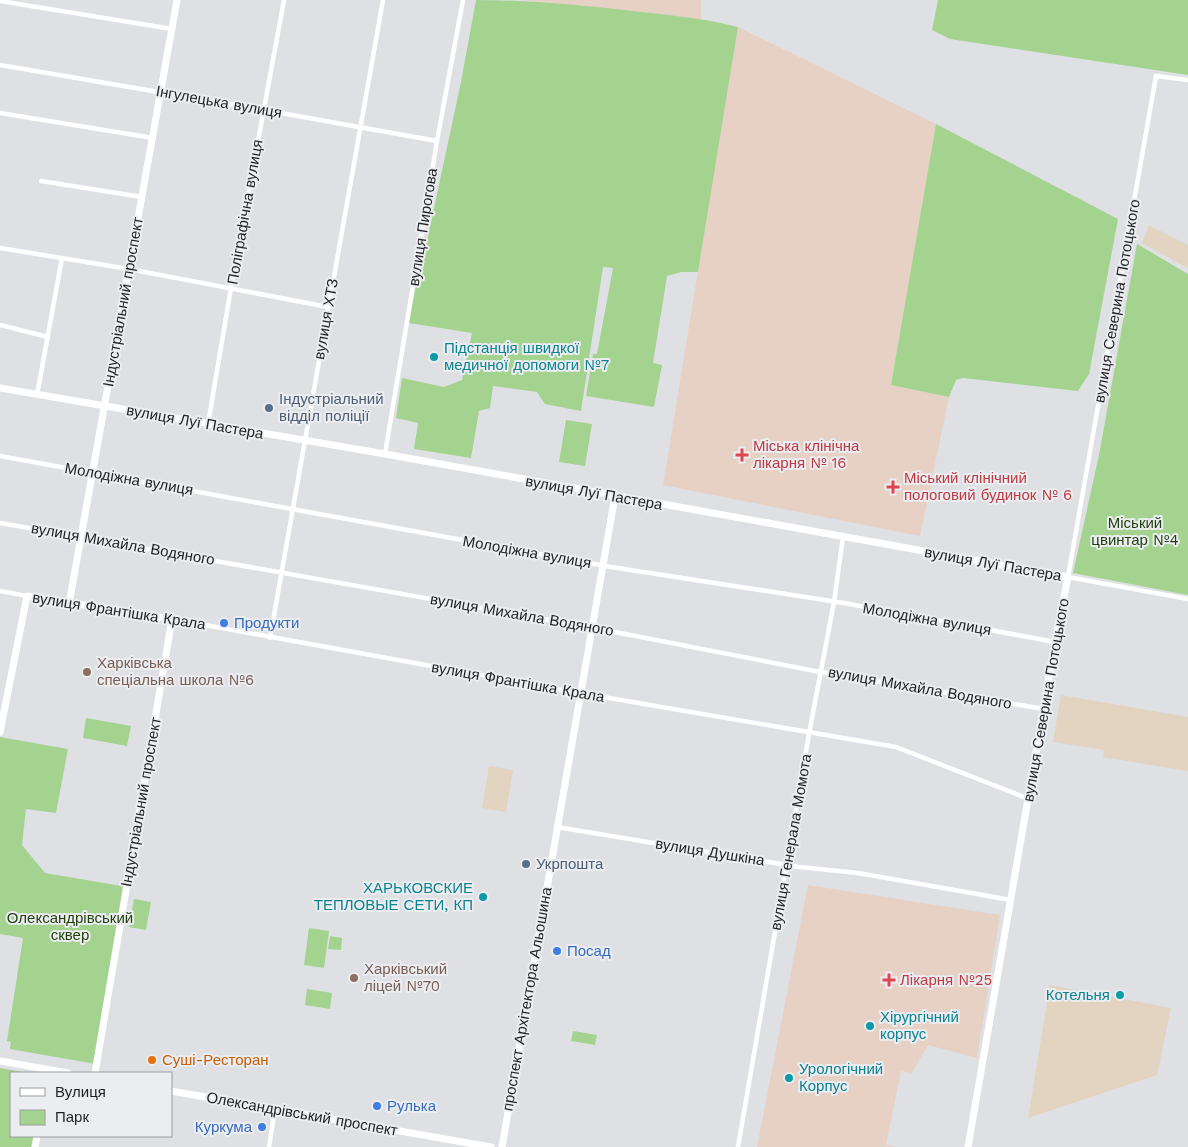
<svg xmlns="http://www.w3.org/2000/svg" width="1188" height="1147" font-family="'Work Sans',sans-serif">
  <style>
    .industrial { fill: #e2d4c1 }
    .medical { fill: #e7d1c5 }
    .green { fill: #a4d38f }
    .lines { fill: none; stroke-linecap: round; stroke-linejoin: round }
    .street { stroke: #fff; stroke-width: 4.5 }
    .secondary { stroke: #fff; stroke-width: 7 }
    .culture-dot { fill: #0f9aa8; stroke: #ebedf1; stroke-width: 2 }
    .service-dot { fill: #5c6f8a; stroke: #ebedf1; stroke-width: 2 }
    .health-dot { fill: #e0444e; stroke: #ebedf1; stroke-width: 2 }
    .shop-dot { fill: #3f7fe0; stroke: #ebedf1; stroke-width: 2 }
    .education-dot { fill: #8d6e63; stroke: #ebedf1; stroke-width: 2 }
    .food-dot { fill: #e8710a; stroke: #ebedf1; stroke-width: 2 }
    .labels { text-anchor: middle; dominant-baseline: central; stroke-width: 4; stroke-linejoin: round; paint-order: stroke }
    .street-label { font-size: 15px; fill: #1f2021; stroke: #ebedf1 }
    .culture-label { font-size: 15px; fill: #0d838f; stroke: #ebedf1; text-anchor: start }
    .service-label { font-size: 15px; fill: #4e5e75; stroke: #ebedf1; text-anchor: start }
    .health-label { font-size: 15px; fill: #be3a42; stroke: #ebedf1; text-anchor: start }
    .park-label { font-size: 15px; fill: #1e3f0a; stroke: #ebedf1 }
    .shop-label { font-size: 15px; fill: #366cbe; stroke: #ebedf1; text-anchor: start }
    .education-label { font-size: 15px; fill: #785e54; stroke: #ebedf1; text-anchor: start }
    .food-label { font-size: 15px; fill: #c56008; stroke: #ebedf1; text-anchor: start }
  </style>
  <rect width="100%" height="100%" fill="#dee0e4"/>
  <g class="industrial">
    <path d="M1149,225L1188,245V268L1142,243Z"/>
    <path d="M1061,695L1188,717V771L1103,757L1104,750L1053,742Z"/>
    <path d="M489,766L513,770L506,812L482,808Z"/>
    <path d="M1050,985L1171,1008L1157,1075L1028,1118Z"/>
  </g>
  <g class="medical">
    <path d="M522,0H701V19L586,6Z"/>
    <path d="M738,27L936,124L891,385L949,397L920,536L663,485Z"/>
    <path d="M808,885L1000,915L977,1058L928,1045L912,1073L901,1071L886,1145L898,1147H757Z"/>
  </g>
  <g class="green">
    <path d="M476,0C529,0 581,5 633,11C668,15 704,18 738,27L698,272H681L667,276L653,363L662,365L654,407L586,396L593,354H597L613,268L603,267L581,411L545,404L537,392L493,386L490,408L479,411L471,458L414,449L418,423L396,418L402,378L444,387L462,380L472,333L409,323L424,241H427L461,82Z"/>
    <path d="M938,0H1188V75L950,39L932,30Z"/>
    <path d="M936,124L1118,219L1089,374L1078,391L963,378L956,380L949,397L891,385Z"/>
    <path d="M1137,244L1188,274V595L1073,573L1099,455Z"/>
    <path d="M566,420L592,424L585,466L559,462Z"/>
    <path d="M86,718L131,726L127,746L83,738Z"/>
    <path d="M0,737L68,749L56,813L26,809L22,845L45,873L127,887L96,1064L10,1049L11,1042L7,1041L23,938L0,934Z"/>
    <path d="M134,899L151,902L146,930L129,927Z"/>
    <path d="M309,928L329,931L324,968L304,965Z"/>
    <path d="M330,936L342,938L341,950L328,949Z"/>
    <path d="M307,989L332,993L330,1009L305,1005Z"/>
    <path d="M573,1031L597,1035L595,1045L571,1041Z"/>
    <path d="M0,1068L28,1073H11V1136H37L35,1147H0Z"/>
  </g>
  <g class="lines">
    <g class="street">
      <path d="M0,1L172,29"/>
      <path d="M0,65L264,110L437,141"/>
      <path d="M1188,80L1156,76L1068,577L1188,599"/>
      <path d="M0,113L153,138"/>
      <path d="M41,181L142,197"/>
      <path d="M0,248L129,269L328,307"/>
      <path d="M0,325L48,337"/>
      <path d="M37,395L62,258"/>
      <path d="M208,424L231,288L284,0"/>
      <path d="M385,454L437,141L463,0"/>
      <path d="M0,456L611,567L844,603L1055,642"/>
      <path d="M0,523L584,626L815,671L1044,709"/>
      <path d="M0,591L27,596"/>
      <path d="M172,619L580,693L896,747L1029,799"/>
      <path d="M270,638L383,0"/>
      <path d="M557,827L799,867L858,873L1011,900"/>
      <path d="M269,1147L275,1109"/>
      <path d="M738,1147L809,734L834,602L843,537"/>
    </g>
    <g class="secondary">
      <path d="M0,388L385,454L1068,577L1055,642L968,1147"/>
      <path d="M69,604L177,0"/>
      <path d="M0,732L27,596L172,619L95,1073"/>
      <path d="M0,1061L68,1073"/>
      <path d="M171,1091L491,1147"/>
      <path d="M35,1147L37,1136"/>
      <path d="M502,1147L615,496"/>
    </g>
  </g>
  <g class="culture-dot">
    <circle cx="434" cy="357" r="5"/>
    <circle cx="483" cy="897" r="5"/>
    <circle cx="1120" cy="995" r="5"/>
    <circle cx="870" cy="1026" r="5"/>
    <circle cx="789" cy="1078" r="5"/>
  </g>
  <g class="service-dot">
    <circle cx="269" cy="408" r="5"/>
    <circle cx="526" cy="864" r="5"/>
  </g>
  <g class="health-dot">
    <path d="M739.5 447.5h5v5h5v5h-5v5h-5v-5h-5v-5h5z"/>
    <path d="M890.5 479.5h5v5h5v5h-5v5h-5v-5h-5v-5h5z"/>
    <path d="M886.5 972.5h5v5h5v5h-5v5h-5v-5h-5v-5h5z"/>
  </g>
  <g class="shop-dot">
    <circle cx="224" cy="623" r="5"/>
    <circle cx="557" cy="951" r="5"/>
    <circle cx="377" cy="1106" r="5"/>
    <circle cx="262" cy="1127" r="5"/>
  </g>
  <g class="education-dot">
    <circle cx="87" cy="672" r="5"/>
    <circle cx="354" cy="978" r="5"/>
  </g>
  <circle class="food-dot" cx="152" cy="1060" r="5"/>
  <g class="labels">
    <g class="street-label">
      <text transform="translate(219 102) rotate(10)">Інгулецька вулиця</text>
      <text transform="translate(245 212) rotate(-80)">Поліграфічна вулиця</text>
      <text transform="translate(423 227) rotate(-81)">вулиця Пирогова</text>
      <text transform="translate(1117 301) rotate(-80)">вулиця Северина Потоцького</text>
      <text transform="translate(123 302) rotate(-80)">Індустріальний проспект</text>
      <text transform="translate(326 319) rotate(-80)">вулиця ХТЗ</text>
      <text transform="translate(195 422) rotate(10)">вулиця Луї Пастера</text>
      <text transform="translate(129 479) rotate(10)">Молодіжна вулиця</text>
      <text transform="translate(594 493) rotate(10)">вулиця Луї Пастера</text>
      <text transform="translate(123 544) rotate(10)">вулиця Михайла Водяного</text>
      <text transform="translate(527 552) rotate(10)">Молодіжна вулиця</text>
      <text transform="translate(993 564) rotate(10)">вулиця Луї Пастера</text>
      <text transform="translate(119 611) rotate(9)">вулиця Франтішка Крала</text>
      <text transform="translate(522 615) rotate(10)">вулиця Михайла Водяного</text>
      <text transform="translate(927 619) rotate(10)">Молодіжна вулиця</text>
      <text transform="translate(518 682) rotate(10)">вулиця Франтішка Крала</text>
      <text transform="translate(920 688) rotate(10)">вулиця Михайла Водяного</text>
      <text transform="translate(1046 700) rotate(-80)">вулиця Северина Потоцького</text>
      <text transform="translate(141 802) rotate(-80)">Індустріальний проспект</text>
      <text transform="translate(791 842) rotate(-80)">вулиця Генерала Момота</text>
      <text transform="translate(710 852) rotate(9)">вулиця Душкіна</text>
      <text transform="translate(527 999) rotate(-80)">проспект Архітектора Альошина</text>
      <text transform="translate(302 1114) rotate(10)">Олександрівський проспект</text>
    </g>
    <g class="culture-label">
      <text x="444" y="348">Підстанція швидкої<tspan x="444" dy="17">медичної допомоги №7</tspan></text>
      <text x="473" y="888" text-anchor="end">ХАРЬКОВСКИЕ<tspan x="473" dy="17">ТЕПЛОВЫЕ СЕТИ, КП</tspan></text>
      <text x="1110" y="995" text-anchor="end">Котельня</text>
      <text x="880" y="1017">Хірургічний<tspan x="880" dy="17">корпус</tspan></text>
      <text x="799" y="1069">Урологічний<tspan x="799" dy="17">Корпус</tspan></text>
    </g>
    <g class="service-label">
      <text x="279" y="399">Індустріальний<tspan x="279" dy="17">відділ поліції</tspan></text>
      <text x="536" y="864">Укрпошта</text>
    </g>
    <g class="health-label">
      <text x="753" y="446">Міська клінічна<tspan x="753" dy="17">лікарня № 16</tspan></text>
      <text x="904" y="478">Міський клінічний<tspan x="904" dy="17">пологовий будинок № 6</tspan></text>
      <text x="900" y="980">Лікарня №25</text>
    </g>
    <g class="park-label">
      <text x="1135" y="523">Міський<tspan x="1135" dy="17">цвинтар №4</tspan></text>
      <text x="70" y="918">Олександрівський<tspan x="70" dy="17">сквер</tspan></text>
    </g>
    <g class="shop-label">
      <text x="234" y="623">Продукти</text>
      <text x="567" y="951">Посад</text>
      <text x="387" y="1106">Рулька</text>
      <text x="252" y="1127" text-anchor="end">Куркума</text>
    </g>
    <g class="education-label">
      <text x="97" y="663">Харківська<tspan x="97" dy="17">спеціальна школа №6</tspan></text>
      <text x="364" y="969">Харківський<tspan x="364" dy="17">ліцей №70</tspan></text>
    </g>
    <g class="food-label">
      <text x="162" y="1060">Суші-Ресторан</text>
    </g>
  </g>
  <rect x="10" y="1072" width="162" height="65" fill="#ebedf1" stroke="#999b9e"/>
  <rect x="20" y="1088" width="25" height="8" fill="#ffffff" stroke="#999b9e"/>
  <text x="55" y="1097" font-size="15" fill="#1f2021">Вулиця</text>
  <rect x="20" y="1110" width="25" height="15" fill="#a4d38f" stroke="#999b9e"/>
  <text x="55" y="1122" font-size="15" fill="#1f2021">Парк</text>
</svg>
